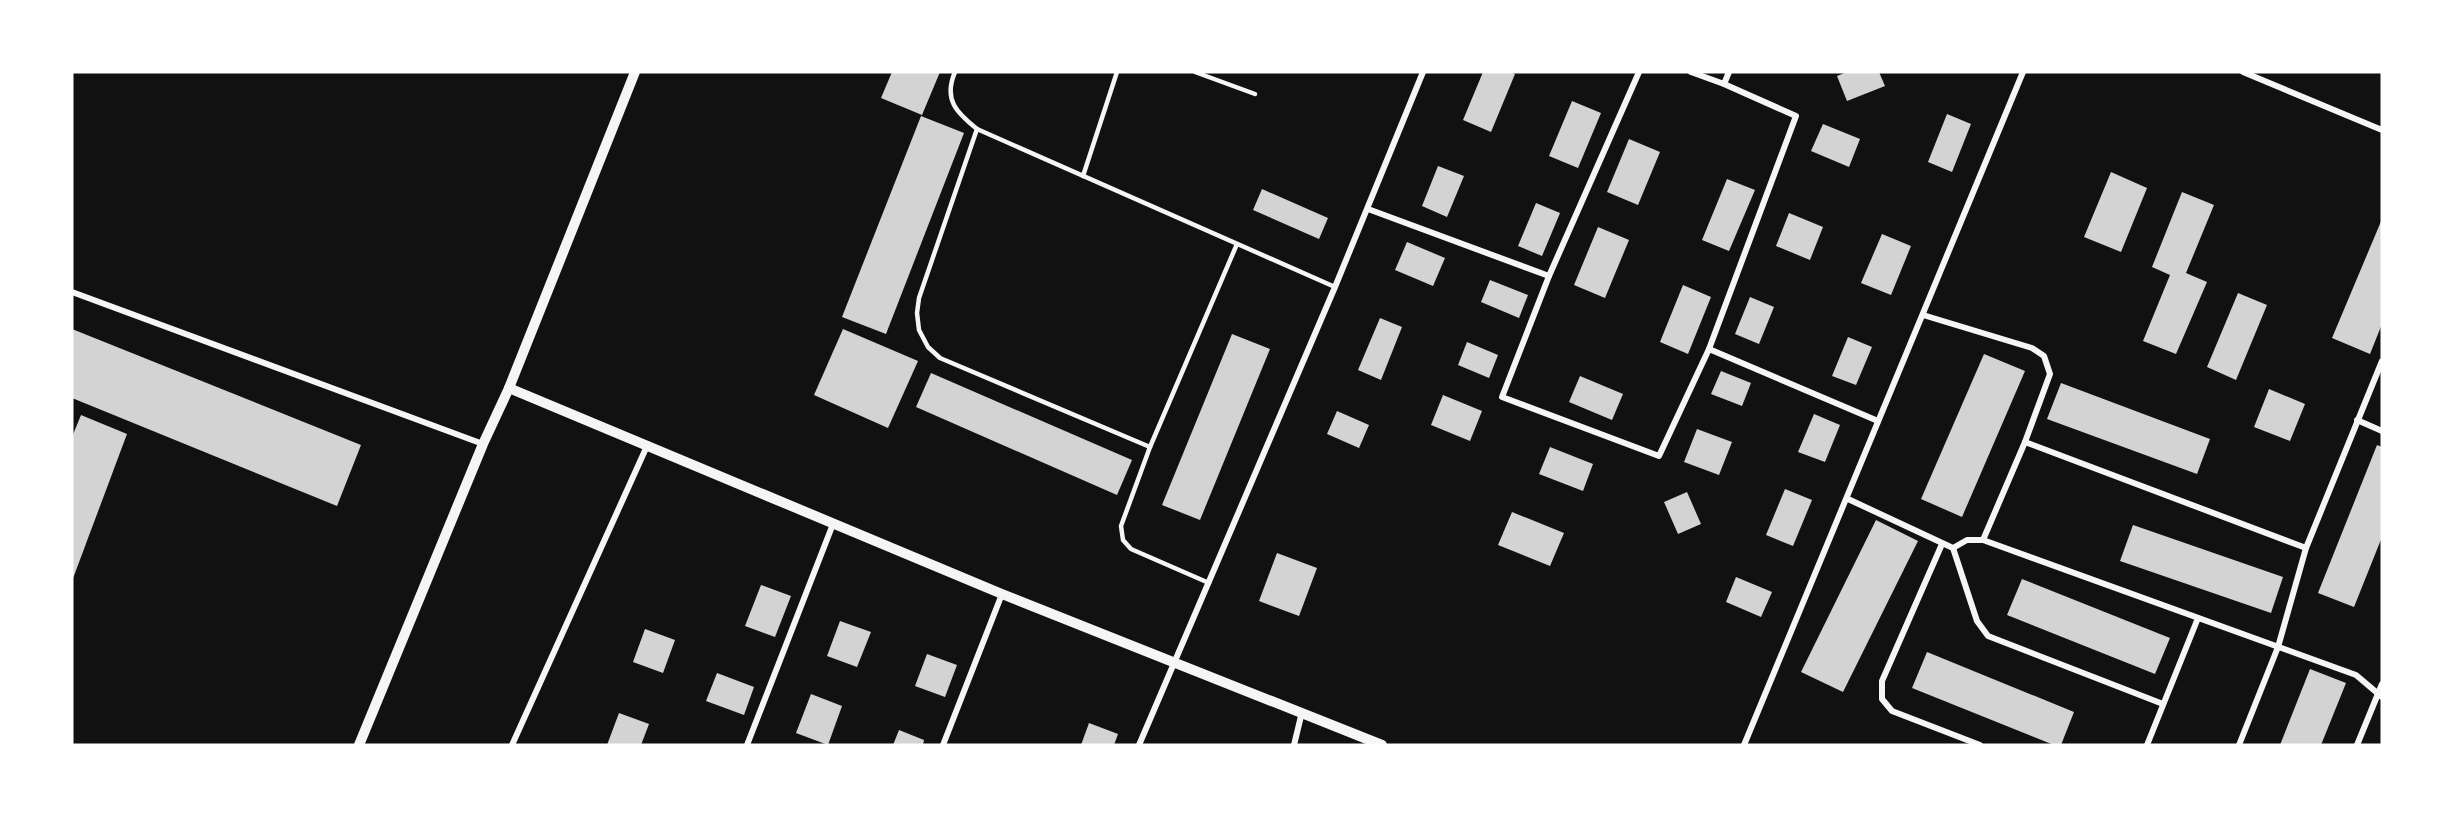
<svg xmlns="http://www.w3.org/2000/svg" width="2454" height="817" font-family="'Alegreya Sans',sans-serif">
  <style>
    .building { fill: #d3d3d3 }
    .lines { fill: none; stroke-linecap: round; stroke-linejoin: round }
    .service { stroke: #f5f5f5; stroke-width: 4.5 }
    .minor { stroke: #f5f5f5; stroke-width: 6 }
    .tertiary { stroke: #f5f5f5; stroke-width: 10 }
  </style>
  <rect width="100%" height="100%" fill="#111"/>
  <g class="building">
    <path d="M892,72H940L922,115L881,98Z"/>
    <path d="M1483,72H1510L1515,74L1491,132L1463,120Z"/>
    <path d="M1847,72H1879L1885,86L1847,101L1837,76Z"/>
    <path d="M1572,101L1601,113L1578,168L1549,156Z"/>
    <path d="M1947,114L1971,124L1952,172L1928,162Z"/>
    <path d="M921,116L964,133L886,334L842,317Z"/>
    <path d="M1823,124L1860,139L1849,167L1811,151Z"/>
    <path d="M1629,139L1660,152L1638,205L1607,192Z"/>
    <path d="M1438,166L1464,176L1447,217L1422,206Z"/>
    <path d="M2111,172L2147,188L2121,252L2084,237Z"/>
    <path d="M1727,179L1755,190L1729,251L1702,240Z"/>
    <path d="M1262,189L1328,218L1319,239L1253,210Z"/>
    <path d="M2182,192L2214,205L2186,273L2207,282L2176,354L2143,341L2170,275L2152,267Z"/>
    <path d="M1536,203L1560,213L1542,256L1518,246Z"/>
    <path d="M1789,213L1823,227L1810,260L1776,246Z"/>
    <path d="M2382,219V324L2370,354L2332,338Z"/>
    <path d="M1598,227L1629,240L1605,298L1574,285Z"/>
    <path d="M1882,234L1911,246L1891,295L1861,283Z"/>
    <path d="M1407,242L1445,258L1433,286L1395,270Z"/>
    <path d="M1490,280L1528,295L1519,318L1481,302Z"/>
    <path d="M1683,285L1711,297L1688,354L1660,342Z"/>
    <path d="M2238,293L2267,305L2236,380L2207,367Z"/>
    <path d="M1750,297L1774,307L1759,344L1735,334Z"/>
    <path d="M1380,318L1402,327L1381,380L1358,370Z"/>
    <path d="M72,329L361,445L337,506L72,398Z"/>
    <path d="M843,329L918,361L888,428L814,395Z"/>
    <path d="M1232,334L1270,349L1200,520L1162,505Z"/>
    <path d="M1848,337L1872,347L1856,385L1832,376Z"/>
    <path d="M1467,342L1498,355L1489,378L1458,365Z"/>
    <path d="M1984,354L2025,371L1962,517L1921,499Z"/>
    <path d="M1721,371L1751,383L1742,406L1711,394Z"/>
    <path d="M931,373L1132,460L1117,495L916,407Z"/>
    <path d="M1580,376L1623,394L1612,420L1569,402Z"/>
    <path d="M2061,383L2210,439L2197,474L2047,419Z"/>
    <path d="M2269,389L2305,404L2290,441L2254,427Z"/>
    <path d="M1443,395L1482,411L1470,441L1431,425Z"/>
    <path d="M1337,411L1369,425L1359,448L1327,434Z"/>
    <path d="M1814,414L1840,425L1825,462L1798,452Z"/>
    <path d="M81,415L127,434L72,581V437Z"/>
    <path d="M1697,429L1732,442L1719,475L1684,462Z"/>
    <path d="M2377,445L2382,447V537L2354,607L2318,593Z"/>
    <path d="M1550,447L1593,464L1583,491L1539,474Z"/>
    <path d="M1785,489L1812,500L1793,546L1766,535Z"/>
    <path d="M1687,492L1701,524L1678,534L1664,502Z"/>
    <path d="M1512,512L1564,533L1550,566L1498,545Z"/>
    <path d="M1876,520L1918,541L1843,692L1801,672Z"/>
    <path d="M2133,525L2283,577L2271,613L2120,561Z"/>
    <path d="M1277,553L1317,568L1299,616L1259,601Z"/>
    <path d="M1736,577L1772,592L1761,617L1726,602Z"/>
    <path d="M2022,579L2170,638L2155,674L2007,615Z"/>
    <path d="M761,585L791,596L775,637L745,626Z"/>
    <path d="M840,621L871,632L857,667L827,656Z"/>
    <path d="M645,629L675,640L663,673L633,662Z"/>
    <path d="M1927,652L2074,712L2061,745H2054L1912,688Z"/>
    <path d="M927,654L957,665L945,697L915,686Z"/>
    <path d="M2310,669L2346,683L2321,745H2280Z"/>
    <path d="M717,673L754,687L744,715L706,701Z"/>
    <path d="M811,694L842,706L828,745L796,733Z"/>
    <path d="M619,713L649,724L641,745H607Z"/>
    <path d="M1089,723L1118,734L1114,745H1081Z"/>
    <path d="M899,730L924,740L923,745H893Z"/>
  </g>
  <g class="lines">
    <g class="service">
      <path d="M955,72C943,100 957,113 977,129L1335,287"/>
      <path d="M1195,72L1255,94"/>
      <path d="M977,129L919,298L917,313L919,330L928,347L940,358L1150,447"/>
      <path d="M1083,176L1117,72"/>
      <path d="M1209,583L1131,549L1123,540L1121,526L1150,447L1237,244"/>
    </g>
    <g class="minor">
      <path d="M1691,72L1724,84L1729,72"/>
      <path d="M2243,72L2382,130"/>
      <path d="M1368,209L1549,276L1502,397L1659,456L1709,349L1878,421"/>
      <path d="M1549,276L1639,72"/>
      <path d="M72,292L483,444"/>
      <path d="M1923,315L2032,348L2044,356L2050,374L2025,442L1983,540"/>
      <path d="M1709,349L1796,116L1724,84"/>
      <path d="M2357,420L2382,431"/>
      <path d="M2025,442L2306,548"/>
      <path d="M1848,499L1953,548L1967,540H1983L2356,675L2382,697"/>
      <path d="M1942,544L1882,681V699L1892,711L1980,745"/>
      <path d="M1953,548L1977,621L1988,636L2163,704"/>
      <path d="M512,745L647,446"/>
      <path d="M747,745L833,524"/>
      <path d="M943,745L1002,594"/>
      <path d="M1139,745L1335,287L1423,72"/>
      <path d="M1294,745L1302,712"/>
      <path d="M1744,745L2023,72"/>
      <path d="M2147,745L2198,618"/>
      <path d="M2239,745L2278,647L2306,548L2382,361"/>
      <path d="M2357,745L2382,684"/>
    </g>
    <g class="tertiary">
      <path d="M509,388L1002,594L1382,745"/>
      <path d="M359,745L483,444L509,388L635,72"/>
    </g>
  </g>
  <rect width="2454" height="817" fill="none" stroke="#ffffff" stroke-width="147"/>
</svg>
